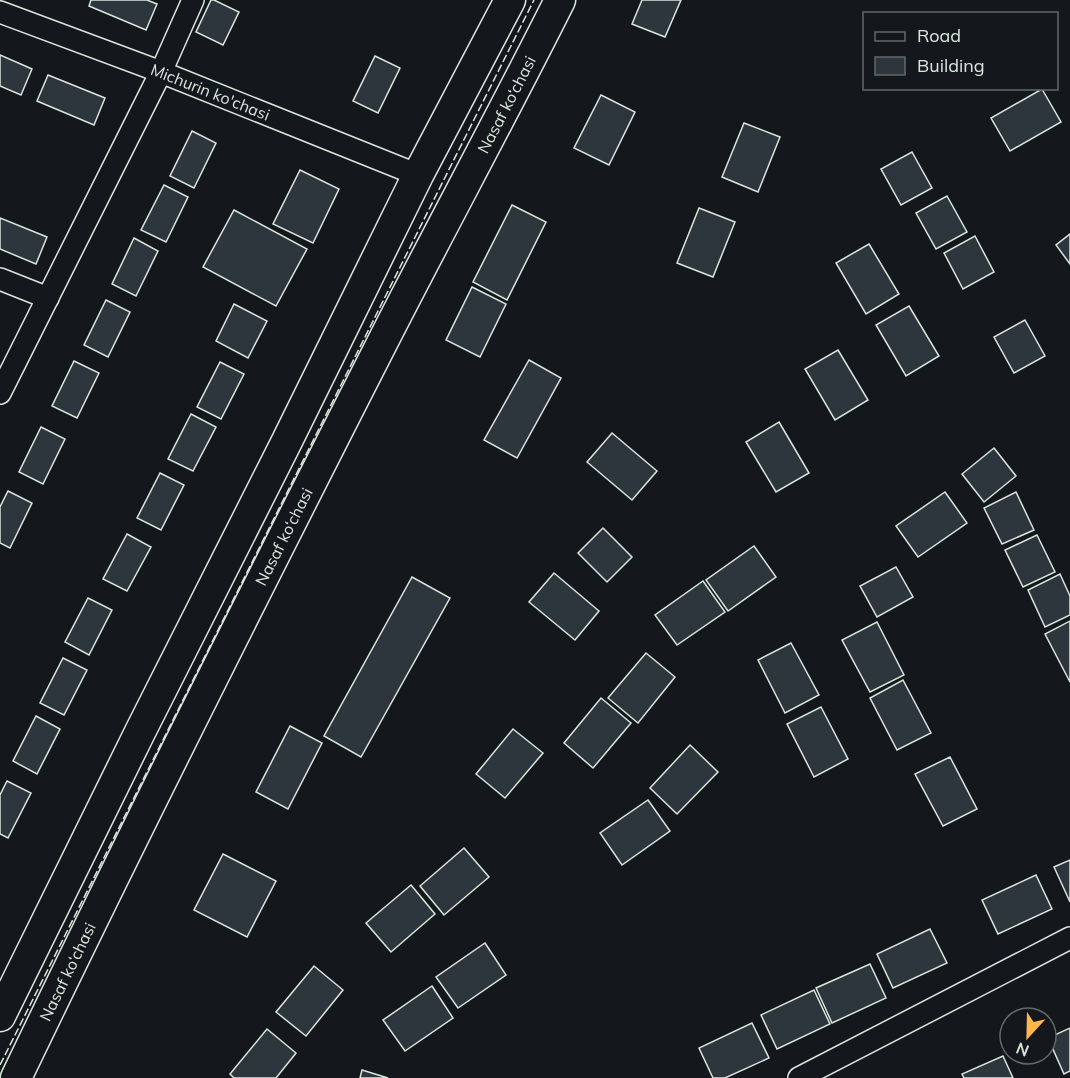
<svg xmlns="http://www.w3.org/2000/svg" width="1070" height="1078" font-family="Mulish,sans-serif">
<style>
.building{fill:#2c363c;stroke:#d8e6dc;stroke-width:1.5}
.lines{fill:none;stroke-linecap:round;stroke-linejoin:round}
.street-casing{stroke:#d8e6dc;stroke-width:24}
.secondary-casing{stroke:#d8e6dc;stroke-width:33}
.street{stroke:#14181c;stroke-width:21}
.secondary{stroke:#14181c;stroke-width:30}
.fence{stroke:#d8e6dc;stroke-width:1.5;stroke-dasharray:8 3;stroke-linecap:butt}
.labels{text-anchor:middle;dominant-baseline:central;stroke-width:4.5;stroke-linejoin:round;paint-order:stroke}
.street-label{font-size:16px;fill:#d8e6dc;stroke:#14181c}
</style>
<rect width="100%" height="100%" fill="#14181c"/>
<!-- building -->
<g class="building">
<polygon points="91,0 147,0 157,4 146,30 89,6"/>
<polygon points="211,0 214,0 239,12 223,45 196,32"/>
<polygon points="642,0 681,0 665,37 632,24"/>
<polygon points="0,55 32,69 21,95 0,86"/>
<polygon points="375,56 400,68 378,113 353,101"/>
<polygon points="48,75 105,98 94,125 37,101"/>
<polygon points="1042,89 1061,122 1010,151 991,118"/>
<polygon points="601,95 635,112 609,165 574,148"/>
<polygon points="744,123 780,137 758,192 722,177"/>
<polygon points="192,131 216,143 194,188 170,176"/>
<polygon points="912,152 932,188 901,205 881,169"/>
<polygon points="300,170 339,189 313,243 273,224"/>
<polygon points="164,185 188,197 166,242 141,230"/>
<polygon points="947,196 967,232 936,249 916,213"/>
<polygon points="512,205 546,222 507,300 473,282"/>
<polygon points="699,208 735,222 713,277 677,263"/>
<polygon points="234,210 307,249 276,306 203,267"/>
<polygon points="0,218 47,237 36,264 0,249"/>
<polygon points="1070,234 1070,264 1056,245"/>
<polygon points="975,236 994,272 963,289 944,253"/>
<polygon points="134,238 158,251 136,296 112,284"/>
<polygon points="869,244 899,294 866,314 836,263"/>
<polygon points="472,287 506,304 480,357 446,340"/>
<polygon points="106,300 130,312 108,357 84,345"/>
<polygon points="234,304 267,321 248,358 216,341"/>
<polygon points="909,306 939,356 906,376 876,325"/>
<polygon points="1025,320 1045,356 1014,373 994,337"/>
<polygon points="838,350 868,400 835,420 805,369"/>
<polygon points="529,360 561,378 517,458 484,440"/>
<polygon points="74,361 99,373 77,418 52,406"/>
<polygon points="220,362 244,374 221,419 197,407"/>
<polygon points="191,414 216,427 193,471 168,459"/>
<polygon points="779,422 809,473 776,492 746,442"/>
<polygon points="41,427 65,439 43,484 19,472"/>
<polygon points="612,433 657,471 632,500 587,462"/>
<polygon points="994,448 1016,476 984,502 962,474"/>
<polygon points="160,473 184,485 161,530 137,518"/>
<polygon points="8,491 32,503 10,548 0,543 0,507"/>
<polygon points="945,492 967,523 918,557 896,526"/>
<polygon points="1016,492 1034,530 1002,544 984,508"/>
<polygon points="603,528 632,557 607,582 578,553"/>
<polygon points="127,534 151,547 127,591 103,579"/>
<polygon points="1037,535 1055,572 1023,587 1005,550"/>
<polygon points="754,546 776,577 728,611 706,580"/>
<polygon points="896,567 913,597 877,617 860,586"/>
<polygon points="554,573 599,611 575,640 529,602"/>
<polygon points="1060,574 1070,596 1070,615 1045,627 1028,590"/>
<polygon points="412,577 450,598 361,757 324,736"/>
<polygon points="703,581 725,612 677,645 655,615"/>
<polygon points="88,598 112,610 89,655 65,642"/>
<polygon points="1070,621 1070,682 1045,634"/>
<polygon points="877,622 904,675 870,692 842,640"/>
<polygon points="791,643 819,695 785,713 758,660"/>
<polygon points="646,653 675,677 638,723 608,698"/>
<polygon points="63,658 87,670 64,715 40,703"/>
<polygon points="903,680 931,733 897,750 870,698"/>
<polygon points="601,698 631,723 593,768 564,743"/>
<polygon points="821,707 848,759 814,777 787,724"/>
<polygon points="36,716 60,729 37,774 13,761"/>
<polygon points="290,726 322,743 288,809 256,792"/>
<polygon points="513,729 543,753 505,798 476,774"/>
<polygon points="690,745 718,772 677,814 650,788"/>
<polygon points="950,757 977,809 943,826 915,774"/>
<polygon points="7,781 31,793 8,838 0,834 0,795"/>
<polygon points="648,800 670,831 622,865 600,833"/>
<polygon points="464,848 489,877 444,915 420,886"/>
<polygon points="223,854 276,881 247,937 194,910"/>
<polygon points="1070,860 1070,902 1054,867"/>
<polygon points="1036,875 1052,909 998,934 982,900"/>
<polygon points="411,885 435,914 391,952 366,923"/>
<polygon points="930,929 947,963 893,988 877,954"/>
<polygon points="485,943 506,975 458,1008 436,977"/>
<polygon points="870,964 886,998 832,1023 816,988"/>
<polygon points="314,966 343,990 306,1036 276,1012"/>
<polygon points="432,986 453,1018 405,1051 383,1020"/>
<polygon points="814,990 830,1024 777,1049 761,1015"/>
<polygon points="752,1023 769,1058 725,1078 713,1078 699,1048"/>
<polygon points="1070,1028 1070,1071 1064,1074 1048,1038"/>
<polygon points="267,1029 296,1053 276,1078 234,1078 230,1074"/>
<polygon points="1003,1056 1013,1078 964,1078 962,1074"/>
<polygon points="362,1070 388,1078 360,1078"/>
</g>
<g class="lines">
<!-- street casing -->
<g class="street-casing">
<g id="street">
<path id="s1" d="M 0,12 L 161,72 L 418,175"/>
<polyline points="0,279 48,298"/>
<polyline points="0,393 161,72 193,0"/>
<polyline points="799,1078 1070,938"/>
</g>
</g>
<!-- secondary casing -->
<g class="secondary-casing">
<g id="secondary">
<polyline points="0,1016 140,732 287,441 418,175 510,0"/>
<path id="s2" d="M 16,1078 C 134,832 257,588 381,345 C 440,229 502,116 560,0"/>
</g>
</g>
<!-- street -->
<use href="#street" class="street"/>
<!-- secondary -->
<use href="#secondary" class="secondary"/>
<!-- fence -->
<polyline class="fence" points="0,1065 534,0"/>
</g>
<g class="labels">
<!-- street labels -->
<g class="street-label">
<text stroke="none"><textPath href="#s1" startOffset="225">Michurin ko'chasi</textPath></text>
<text stroke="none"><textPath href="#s2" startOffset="1090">Nasaf ko‘chasi</textPath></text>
<text stroke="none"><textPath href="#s2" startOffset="604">Nasaf ko‘chasi</textPath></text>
<text stroke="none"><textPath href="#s2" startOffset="118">Nasaf ko‘chasi</textPath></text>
</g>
</g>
<!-- legend -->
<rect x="863" y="12" width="195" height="78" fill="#14181c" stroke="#626a69" stroke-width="1.5"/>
<rect x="875" y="32" width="30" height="9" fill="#14181c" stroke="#626a69" stroke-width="1.5"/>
<text x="917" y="42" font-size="18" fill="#d8e6dc">Road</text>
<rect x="875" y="57" width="30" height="18" fill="#2c363c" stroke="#626a69" stroke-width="1.5"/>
<text x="917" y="72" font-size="18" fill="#d8e6dc">Building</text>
<!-- north arrow -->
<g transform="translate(1028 1036) rotate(202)"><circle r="28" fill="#14181c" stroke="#626a69" stroke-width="1.5"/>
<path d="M0-4.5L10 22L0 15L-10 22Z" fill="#ffb74d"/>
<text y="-9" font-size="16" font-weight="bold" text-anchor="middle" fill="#d8e6dc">N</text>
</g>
</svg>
